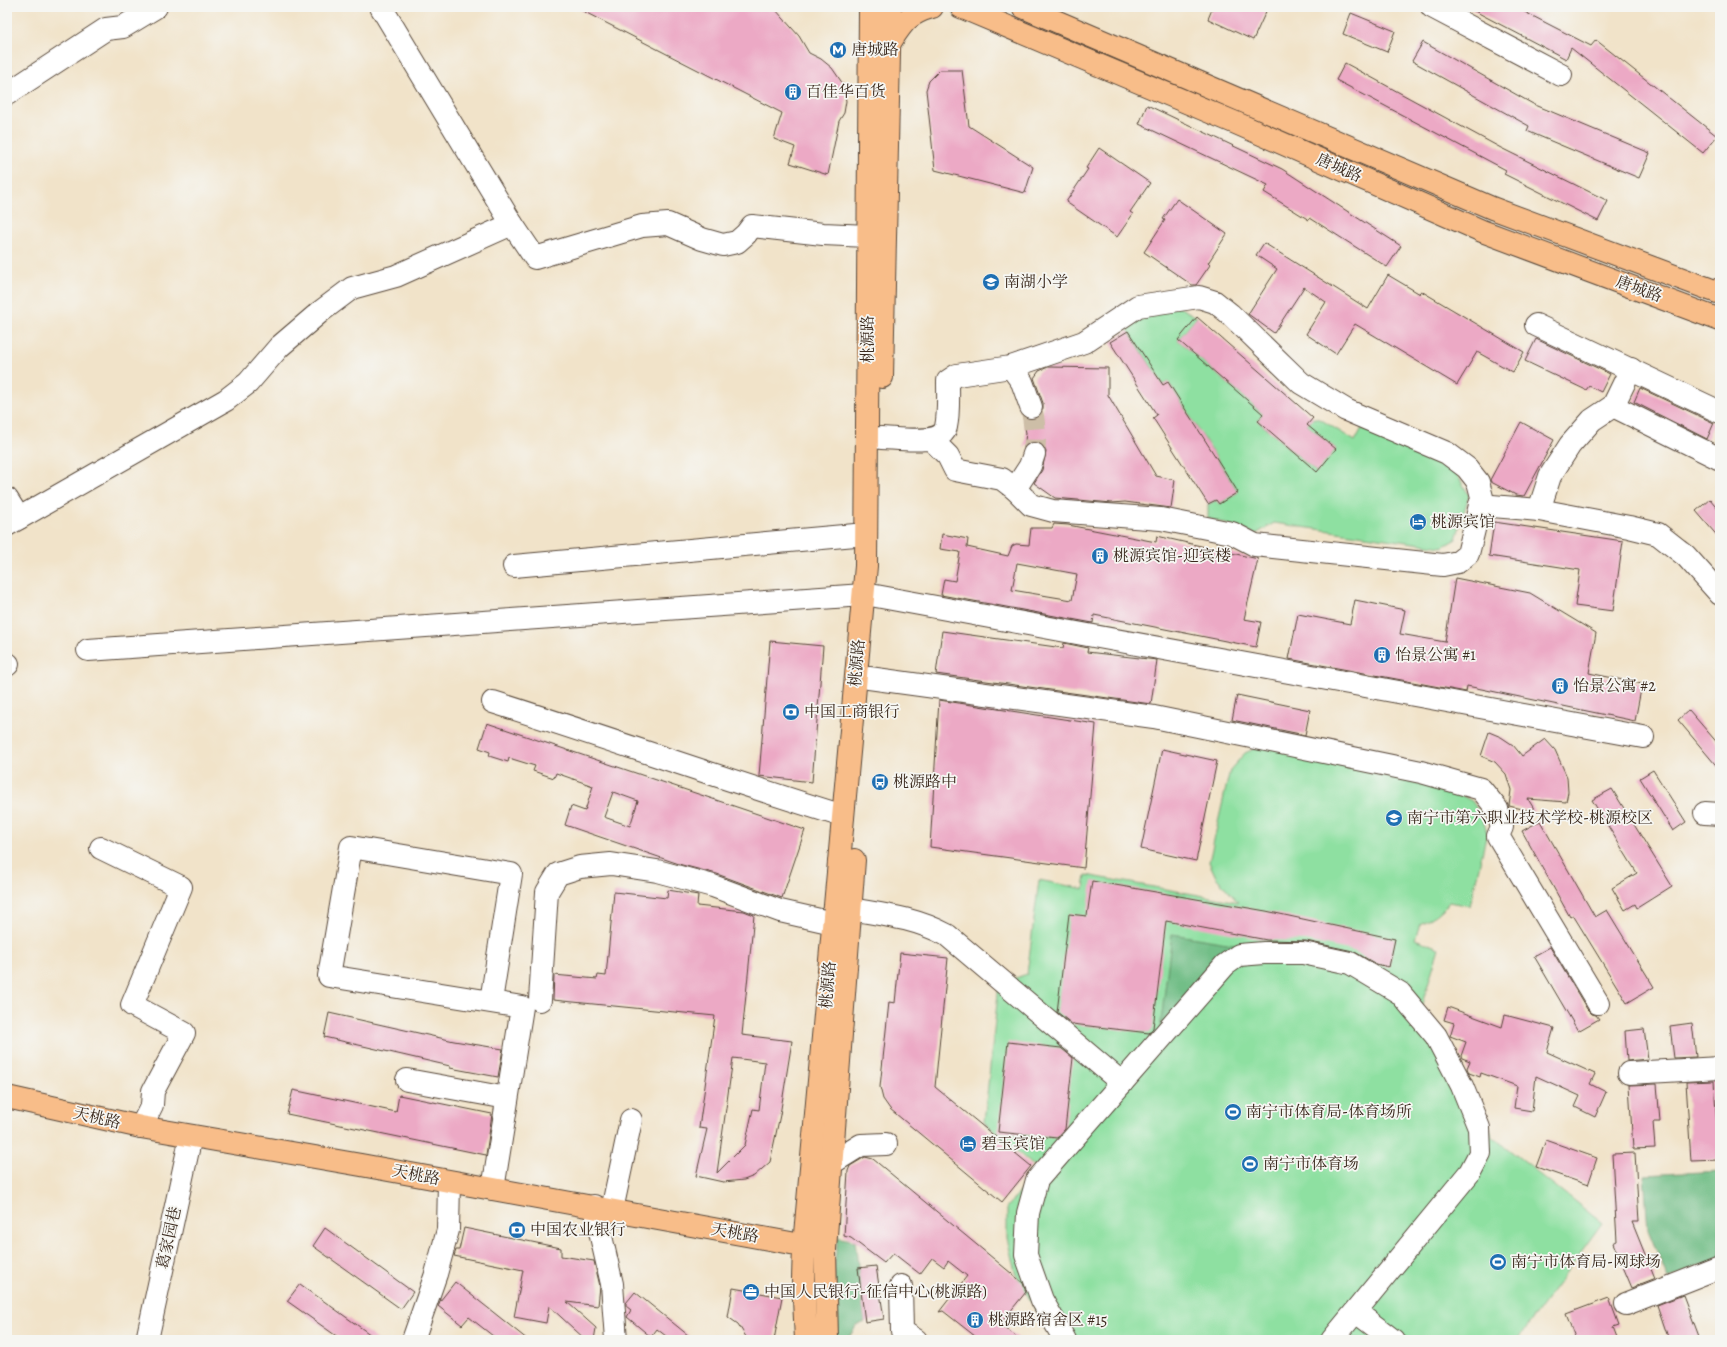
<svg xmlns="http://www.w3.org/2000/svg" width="1727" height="1347" font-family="Alegreya,'Noto Serif SC',serif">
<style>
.green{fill:#8ee0a1;stroke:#648560}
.forest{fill:#72be87;stroke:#567452}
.building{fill:#eca9c5;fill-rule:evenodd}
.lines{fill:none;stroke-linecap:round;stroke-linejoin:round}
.minor-tunnel{stroke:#cdbea7;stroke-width:22;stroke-dasharray:22 11;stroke-linecap:butt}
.minor-casing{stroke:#564638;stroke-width:24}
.major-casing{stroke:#564638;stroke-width:24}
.minor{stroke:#fff;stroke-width:22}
.major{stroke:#f8bd89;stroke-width:22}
.labels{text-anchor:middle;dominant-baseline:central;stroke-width:3.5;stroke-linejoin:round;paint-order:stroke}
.poi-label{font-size:16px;fill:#3b2a1e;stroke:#f6f6f2;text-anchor:start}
.street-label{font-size:16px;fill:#3b2a1e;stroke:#f6f6f2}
</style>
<rect width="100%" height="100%" fill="#f6f6f2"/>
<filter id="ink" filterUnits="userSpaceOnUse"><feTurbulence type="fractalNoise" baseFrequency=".025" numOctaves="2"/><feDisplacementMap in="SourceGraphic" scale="8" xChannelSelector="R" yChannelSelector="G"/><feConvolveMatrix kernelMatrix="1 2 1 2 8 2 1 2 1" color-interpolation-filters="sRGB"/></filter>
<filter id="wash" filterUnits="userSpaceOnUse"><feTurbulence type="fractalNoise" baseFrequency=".012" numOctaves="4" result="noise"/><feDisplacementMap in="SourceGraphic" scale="16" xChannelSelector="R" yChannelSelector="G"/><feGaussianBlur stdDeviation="0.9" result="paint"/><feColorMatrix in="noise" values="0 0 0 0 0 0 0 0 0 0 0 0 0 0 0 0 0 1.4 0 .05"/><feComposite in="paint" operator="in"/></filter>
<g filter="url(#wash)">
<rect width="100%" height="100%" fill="#f1e3c9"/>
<!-- green -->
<g class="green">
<polygon points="1179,307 1197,317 1178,340 1263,414 1258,421 1316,472 1336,449 1307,425 1313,418 1320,419 1355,441 1362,428 1456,473 1469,495 1456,539 1442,547 1274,523 1256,534 1208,518 1208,504 1216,500 1219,504 1238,492 1168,382 1163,385 1125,325 1146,310"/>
<path d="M 1267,747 L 1455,792 L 1472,801 L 1482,816 L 1487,833 L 1470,906 L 1449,902 C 1441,913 1432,918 1420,924 L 1415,939 L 1439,948 L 1421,1007 L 1477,1101 L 1493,1137 L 1602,1223 L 1517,1340 L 1052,1340 L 1015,1272 L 1007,1238 L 1007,1208 L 1037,1169 L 984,1122 L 999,984 L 1027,974 L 1039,880 L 1084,889 L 1086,875 L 1238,902 L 1216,877 L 1209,862 L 1230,770 L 1245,753 L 1256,748 Z"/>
</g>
<!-- forest -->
<g class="forest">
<polygon points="1172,934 1245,946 1160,1029"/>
<polygon points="1720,1171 1720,1258 1668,1279 1648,1230 1644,1175"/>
<polygon points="838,1237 855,1241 865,1322 856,1326 848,1339 836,1339 834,1266"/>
</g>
<g id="blocks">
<!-- building -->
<g class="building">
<polygon points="575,7 772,7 775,9 799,36 809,53 821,59 832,68 843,84 846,101 844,113 839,121 828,175 790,163 795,147 774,139 782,113"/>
<polygon points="1213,7 1268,7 1253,40 1208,19"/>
<polygon points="1467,7 1515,7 1591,46 1596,40 1717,136 1703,153 1571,48 1566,59"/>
<polygon points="1351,13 1395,31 1387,52 1343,34"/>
<polygon points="1423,42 1533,104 1650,153 1639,178 1527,131 1529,126 1412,61"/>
<polygon points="1345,63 1501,148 1608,201 1598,221 1504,174 1506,170 1336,80"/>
<polygon points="940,70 962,70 969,126 1033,167 1025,193 935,170 926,90 929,81"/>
<polygon points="1147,105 1282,169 1401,246 1387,267 1310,218 1309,220 1264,192 1268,185 1139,124"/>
<polygon points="1099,148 1150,183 1130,212 1133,214 1117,237 1066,202 1088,169 1086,168"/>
<polygon points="1177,199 1227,234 1208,263 1210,265 1196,285 1192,285 1144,252 1165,220 1163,219"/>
<polygon points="1264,243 1368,309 1388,275 1420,294 1421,291 1524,352 1513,372 1477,352 1457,385 1355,324 1336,354 1306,334 1326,302 1304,287 1274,333 1248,314 1277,269 1256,255"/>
<polygon points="1197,317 1313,418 1307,425 1336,449 1317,472 1258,421 1263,414 1178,340"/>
<polygon points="1128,331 1163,385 1168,382 1238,492 1219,504 1216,500 1208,504 1153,418 1157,415 1110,342"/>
<polygon points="1536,339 1610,374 1601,392 1589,386 1586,390 1525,361"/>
<polygon points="1048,367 1108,368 1108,395 1156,476 1175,480 1171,508 1125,502 1112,503 1055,498 1034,483 1042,470 1046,452 1043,445 1038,442 1031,442 1024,448 1026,433 1023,417 1029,419 1035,419 1041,415 1043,409 1043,403 1034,378 1039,371"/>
<polygon points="1640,388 1714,423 1707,439 1634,402"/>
<polygon points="1521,422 1554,440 1524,496 1516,495 1491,482 1490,480"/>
<polygon points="1710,499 1720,511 1720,539 1696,511"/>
<polygon points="1494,522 1623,541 1613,611 1575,606 1580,570 1489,556"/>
<path d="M 1054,524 L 1068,525 L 1156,542 L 1157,536 L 1258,559 L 1244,619 L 1261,622 L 1256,647 L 1094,615 L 1093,623 L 941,595 L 944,579 L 955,581 L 960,552 L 940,549 L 942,534 L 968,539 L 967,547 L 1008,556 L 1012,546 L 1016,544 L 1029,545 L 1031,528 L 1052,528 ZM 1017,563 L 1077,574 L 1072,600 L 1012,590 Z"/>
<polygon points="1455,578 1530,593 1596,633 1589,673 1642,684 1635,721 1467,686 1466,692 1289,659 1298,614 1350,624 1355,600 1405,610 1400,634 1445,642"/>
<polygon points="942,631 1063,648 1064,643 1088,648 1087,652 1157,660 1151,704 936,674"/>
<polygon points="770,641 823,646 812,782 759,776"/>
<polygon points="1237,695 1310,710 1305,735 1232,720"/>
<polygon points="939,700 1096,724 1084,868 930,847"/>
<polygon points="1689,710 1720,746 1720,770 1678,720"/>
<path d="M 487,723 L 805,830 L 782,898 L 717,874 L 682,865 L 565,825 L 571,806 L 585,811 L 593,786 L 556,773 L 554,778 L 533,771 L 535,766 L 509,758 L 508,762 L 489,756 L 490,752 L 479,748 ZM 613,792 L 638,801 L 630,826 L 604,817 Z"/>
<polygon points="1489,732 1501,737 1513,745 1522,756 1545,739 1555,750 1567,777 1568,792 1566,802 1528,799 1536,812 1509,806 1511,790 1506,774 1495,762 1481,756"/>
<polygon points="1162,749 1217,761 1196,861 1141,849"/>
<polygon points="1653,770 1686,822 1673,831 1640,778"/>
<polygon points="1612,789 1672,886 1637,908 1635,904 1625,910 1612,888 1637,873 1592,800"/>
<polygon points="1540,821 1595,917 1607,910 1654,987 1627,1003 1573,915 1570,917 1522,831"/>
<polygon points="1092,881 1266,911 1395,939 1389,967 1376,964 1353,951 1306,941 1267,940 1166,921 1153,1028 1149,1033 1072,1024 1057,1012 1069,914 1087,916"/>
<path d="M 668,890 L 698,895 L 697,906 L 744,911 L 754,915 L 742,1035 L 792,1041 L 780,1115 L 770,1162 L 754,1176 L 744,1180 L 723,1182 L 696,1176 L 707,1129 L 699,1128 L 715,1016 L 553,1000 L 554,975 L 597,979 L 598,975 L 606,976 L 614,892 L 667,898 ZM 733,1058 L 765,1062 L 759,1110 L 753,1109 L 745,1145 L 717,1173 Z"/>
<polygon points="1550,947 1587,1009 1592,1014 1596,1015 1599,1019 1578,1031 1534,956"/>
<polygon points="900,953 948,958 935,1087 1031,1166 1002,1202 890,1109 883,1099 880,1087 889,1002 895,1003"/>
<polygon points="1448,1007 1502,1027 1505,1015 1554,1028 1547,1052 1595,1074 1590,1084 1606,1092 1595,1117 1575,1107 1580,1096 1536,1076 1532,1111 1514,1108 1517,1086 1481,1073 1480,1077 1469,1073 1467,1068 1470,1061 1462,1058 1461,1056 1466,1042 1450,1036 1454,1023 1444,1020"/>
<polygon points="329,1013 454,1041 503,1049 498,1077 450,1068 450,1066 324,1037"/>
<polygon points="1692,1023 1696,1057 1674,1058 1670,1026"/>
<polygon points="1644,1029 1648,1059 1627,1061 1625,1031"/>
<polygon points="1008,1042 1061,1048 1073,1058 1065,1129 1057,1138 998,1132"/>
<polygon points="1714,1081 1719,1160 1691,1161 1686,1082"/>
<polygon points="1657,1084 1660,1122 1653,1122 1655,1148 1633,1149 1629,1085"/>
<polygon points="293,1090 396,1112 399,1095 492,1114 486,1155 287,1114"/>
<polygon points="1546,1140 1597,1158 1588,1185 1536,1167"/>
<polygon points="1635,1153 1639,1222 1632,1222 1655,1279 1632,1288 1613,1243 1617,1241 1612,1154"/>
<polygon points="865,1157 873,1159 1023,1283 1026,1292 1000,1324 1021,1340 980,1340 943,1311 939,1312 967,1276 948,1261 944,1267 932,1258 920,1274 893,1253 884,1263 851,1238 844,1236 848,1171 850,1166"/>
<polygon points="325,1228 413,1292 401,1309 313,1246"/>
<polygon points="464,1228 561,1248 561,1256 594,1261 600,1286 598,1306 567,1302 596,1328 594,1340 586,1340 549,1306 546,1323 514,1317 523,1270 454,1256 456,1250 459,1250"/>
<polygon points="876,1266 884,1319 865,1322 858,1268"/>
<polygon points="455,1282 488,1308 528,1340 498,1340 469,1317 462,1325 438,1306 440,1301"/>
<polygon points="300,1284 378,1340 342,1340 287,1301"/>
<polygon points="733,1288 782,1297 774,1340 748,1340 738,1324 728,1317"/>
<polygon points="635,1292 694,1340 671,1340 657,1329 651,1337 627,1317 631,1310 626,1306 626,1303"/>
<polygon points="1683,1295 1700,1340 1669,1340 1657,1305"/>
<polygon points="1609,1298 1619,1325 1613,1327 1618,1340 1576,1340 1566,1314"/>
</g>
</g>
</g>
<g filter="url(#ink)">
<use href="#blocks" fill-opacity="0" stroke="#564638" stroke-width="1"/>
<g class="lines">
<!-- minor-tunnel -->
<path class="minor-tunnel" d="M 1031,407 C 1035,423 1036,437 1034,454"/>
<!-- minor casing -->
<g class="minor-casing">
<g id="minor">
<polyline points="1432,7 1561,75"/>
<polyline points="7,94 106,29 123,27 156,7"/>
<polyline points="512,224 535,258 642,226 668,224 702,239 723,245 737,242 746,234 752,226 823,234 868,236"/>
<polyline points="1536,325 1720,412"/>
<polyline points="1011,367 1022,382 1031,407"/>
<polyline points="1613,406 1720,459"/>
<path d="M 881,438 C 896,438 942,446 946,427 C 949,413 948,396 948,381 L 957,375 L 1011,367 L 1084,342 L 1138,306 L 1199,297 L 1215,302 L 1230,314 L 1301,383 L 1346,410 L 1447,453 L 1467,468 L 1478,482 L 1482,497 L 1468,554 L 1458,562 L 1443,565 L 1255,545 L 1232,533 L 1161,519 L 1053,511 L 1031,505 L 1015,489 L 1002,479 L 955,470 L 948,456 L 932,440"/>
<polyline points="1015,489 1030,466 1034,454"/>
<polyline points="7,499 19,518"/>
<polyline points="1480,505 1539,510 1629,527 1658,534 1686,556 1720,594"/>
<polyline points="1539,510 1550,476 1570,445 1592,420 1613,406 1631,369"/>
<polyline points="7,525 226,400 248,383 279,347 320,312 352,288 396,276 512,224 381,7"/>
<polyline points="514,566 866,534"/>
<polyline points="876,596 1643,737"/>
<polyline points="88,650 863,595"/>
<polyline points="7,665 8,664"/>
<polyline points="869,678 1154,717 1421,772 1481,789 1497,809 1502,827 1498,836 1598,1003"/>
<path d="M 493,702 C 610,739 726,780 843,816"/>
<polyline points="1705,813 1720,814"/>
<polyline points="101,848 181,887 132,1005 184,1033 153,1091 152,1105 141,1127"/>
<path d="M 850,909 C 885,915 915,918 947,935 L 1122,1083"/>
<polyline points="540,1000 547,892 558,874 580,867 611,864 657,871 713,886 780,911 833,923"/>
<polyline points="491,1001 511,874 351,847 329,976 522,1007 493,1189"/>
<polyline points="1629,1073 1720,1068"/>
<polyline points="407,1080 507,1098"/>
<polyline points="832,1163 861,1145 886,1144"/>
<polyline points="594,1206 612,1284 616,1340"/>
<polyline points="612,1210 631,1120"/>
<polyline points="901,1286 902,1331 916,1340"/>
<polyline points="1626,1304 1720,1267"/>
<polyline points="1356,1312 1393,1340"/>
<polyline points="147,1340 191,1136"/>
<polyline points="413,1340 436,1274 448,1230 449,1182"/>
<polyline points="1065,1340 1042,1300 1026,1255 1028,1213 1037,1180 1225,965 1239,955 1264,953 1303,953 1350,963 1400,993 1436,1036 1462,1086 1479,1128 1480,1153 1470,1172 1332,1340"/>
</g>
</g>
<!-- major casing -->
<g class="major-casing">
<g id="major">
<polyline points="961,7 1236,123 1482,231 1720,320"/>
<polyline points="1023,7 1492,208 1720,293"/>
<path d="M 889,44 C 902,24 907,14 932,7"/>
<polyline points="882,377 890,7"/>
<polyline points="7,1097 141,1127 361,1165 818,1248"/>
<polyline points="806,1340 803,1279 804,1245 866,566 870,7"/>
<polyline points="827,1340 825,1249 854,860"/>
</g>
</g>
<!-- minor -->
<use href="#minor" class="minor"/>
<!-- major -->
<use href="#major" class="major"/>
</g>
</g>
<!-- icons -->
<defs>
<g id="metro-disc" transform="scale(0.9)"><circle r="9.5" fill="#1f6fb2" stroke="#f6f6f2"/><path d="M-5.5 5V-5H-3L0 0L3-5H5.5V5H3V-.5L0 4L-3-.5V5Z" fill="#fff"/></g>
<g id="building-disc" transform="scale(0.9)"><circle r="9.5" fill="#1f6fb2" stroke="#f6f6f2"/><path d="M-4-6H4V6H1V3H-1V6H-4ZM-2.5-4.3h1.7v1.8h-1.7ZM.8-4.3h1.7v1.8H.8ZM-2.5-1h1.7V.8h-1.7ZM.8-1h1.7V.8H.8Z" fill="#fff"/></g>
<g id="school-disc" transform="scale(0.9)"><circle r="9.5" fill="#1f6fb2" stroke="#f6f6f2"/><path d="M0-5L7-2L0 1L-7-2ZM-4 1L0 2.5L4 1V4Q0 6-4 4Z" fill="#fff"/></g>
<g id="hotel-disc" transform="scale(0.9)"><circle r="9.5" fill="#1f6fb2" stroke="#f6f6f2"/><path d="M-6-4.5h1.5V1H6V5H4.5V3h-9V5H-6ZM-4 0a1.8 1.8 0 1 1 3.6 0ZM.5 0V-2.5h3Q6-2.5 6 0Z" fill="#fff"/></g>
<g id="bank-disc" transform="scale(0.9)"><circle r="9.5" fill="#1f6fb2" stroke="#f6f6f2"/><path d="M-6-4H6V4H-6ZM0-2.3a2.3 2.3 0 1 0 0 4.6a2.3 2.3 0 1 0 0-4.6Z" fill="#fff"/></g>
<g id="bus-disc" transform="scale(0.9)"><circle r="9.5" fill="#1f6fb2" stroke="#f6f6f2"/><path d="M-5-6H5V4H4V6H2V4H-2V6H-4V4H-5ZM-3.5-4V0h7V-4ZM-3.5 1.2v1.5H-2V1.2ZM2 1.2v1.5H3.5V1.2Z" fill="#fff"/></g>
<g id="stadium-disc" transform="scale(0.9)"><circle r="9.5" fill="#1f6fb2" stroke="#f6f6f2"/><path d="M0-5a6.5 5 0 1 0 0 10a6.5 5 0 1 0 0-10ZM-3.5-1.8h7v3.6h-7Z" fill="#fff"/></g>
<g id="office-disc" transform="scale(0.9)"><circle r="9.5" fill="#1f6fb2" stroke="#f6f6f2"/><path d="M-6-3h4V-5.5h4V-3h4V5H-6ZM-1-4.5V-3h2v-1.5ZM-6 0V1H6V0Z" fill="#fff"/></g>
</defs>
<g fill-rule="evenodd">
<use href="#metro-disc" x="838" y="50"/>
<use href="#building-disc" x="793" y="92"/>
<use href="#school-disc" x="991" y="282"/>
<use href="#hotel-disc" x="1418" y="522"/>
<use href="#building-disc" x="1100" y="556"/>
<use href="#building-disc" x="1382" y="655"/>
<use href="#building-disc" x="1560" y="686"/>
<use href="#bank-disc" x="791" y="712"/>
<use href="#bus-disc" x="880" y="782"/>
<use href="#school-disc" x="1394" y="818"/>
<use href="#stadium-disc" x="1233" y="1112"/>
<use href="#hotel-disc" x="968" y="1144"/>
<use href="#stadium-disc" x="1250" y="1164"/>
<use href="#bank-disc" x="517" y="1230"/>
<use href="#stadium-disc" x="1498" y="1262"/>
<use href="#office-disc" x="751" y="1292"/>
<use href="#building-disc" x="975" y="1320"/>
</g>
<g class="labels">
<!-- poi labels -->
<g class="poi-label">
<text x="851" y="50">唐城路</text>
<text x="806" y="92">百佳华百货</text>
<text x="1004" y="282">南湖小学</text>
<text x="1431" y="522">桃源宾馆</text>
<text x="1113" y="556">桃源宾馆-迎宾楼</text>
<text x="1395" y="655">怡景公寓 #1</text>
<text x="1573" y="686">怡景公寓 #2</text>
<text x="804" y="712">中国工商银行</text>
<text x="893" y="782">桃源路中</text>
<text x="1407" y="818">南宁市第六职业技术学校-桃源校区</text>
<text x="1246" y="1112">南宁市体育局-体育场所</text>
<text x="981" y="1144">碧玉宾馆</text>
<text x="1263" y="1164">南宁市体育场</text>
<text x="530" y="1230">中国农业银行</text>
<text x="1511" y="1262">南宁市体育局-网球场</text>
<text x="764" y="1292">中国人民银行-征信中心(桃源路)</text>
<text x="988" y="1320">桃源路宿舍区 #15</text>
</g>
<!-- street labels -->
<g class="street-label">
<text transform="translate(1339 168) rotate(24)">唐城路</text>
<text transform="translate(1639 289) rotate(20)">唐城路</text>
<text transform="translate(868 339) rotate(-90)">桃源路</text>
<text transform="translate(857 663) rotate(-85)">桃源路</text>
<text transform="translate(828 985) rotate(-85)">桃源路</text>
<text transform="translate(97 1118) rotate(13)">天桃路</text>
<text transform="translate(416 1175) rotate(11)">天桃路</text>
<text transform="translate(735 1233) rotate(10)">天桃路</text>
<text transform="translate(169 1238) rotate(-78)">葛家园巷</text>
</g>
</g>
<!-- margin -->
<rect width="1727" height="1347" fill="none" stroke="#f6f6f2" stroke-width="24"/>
</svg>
